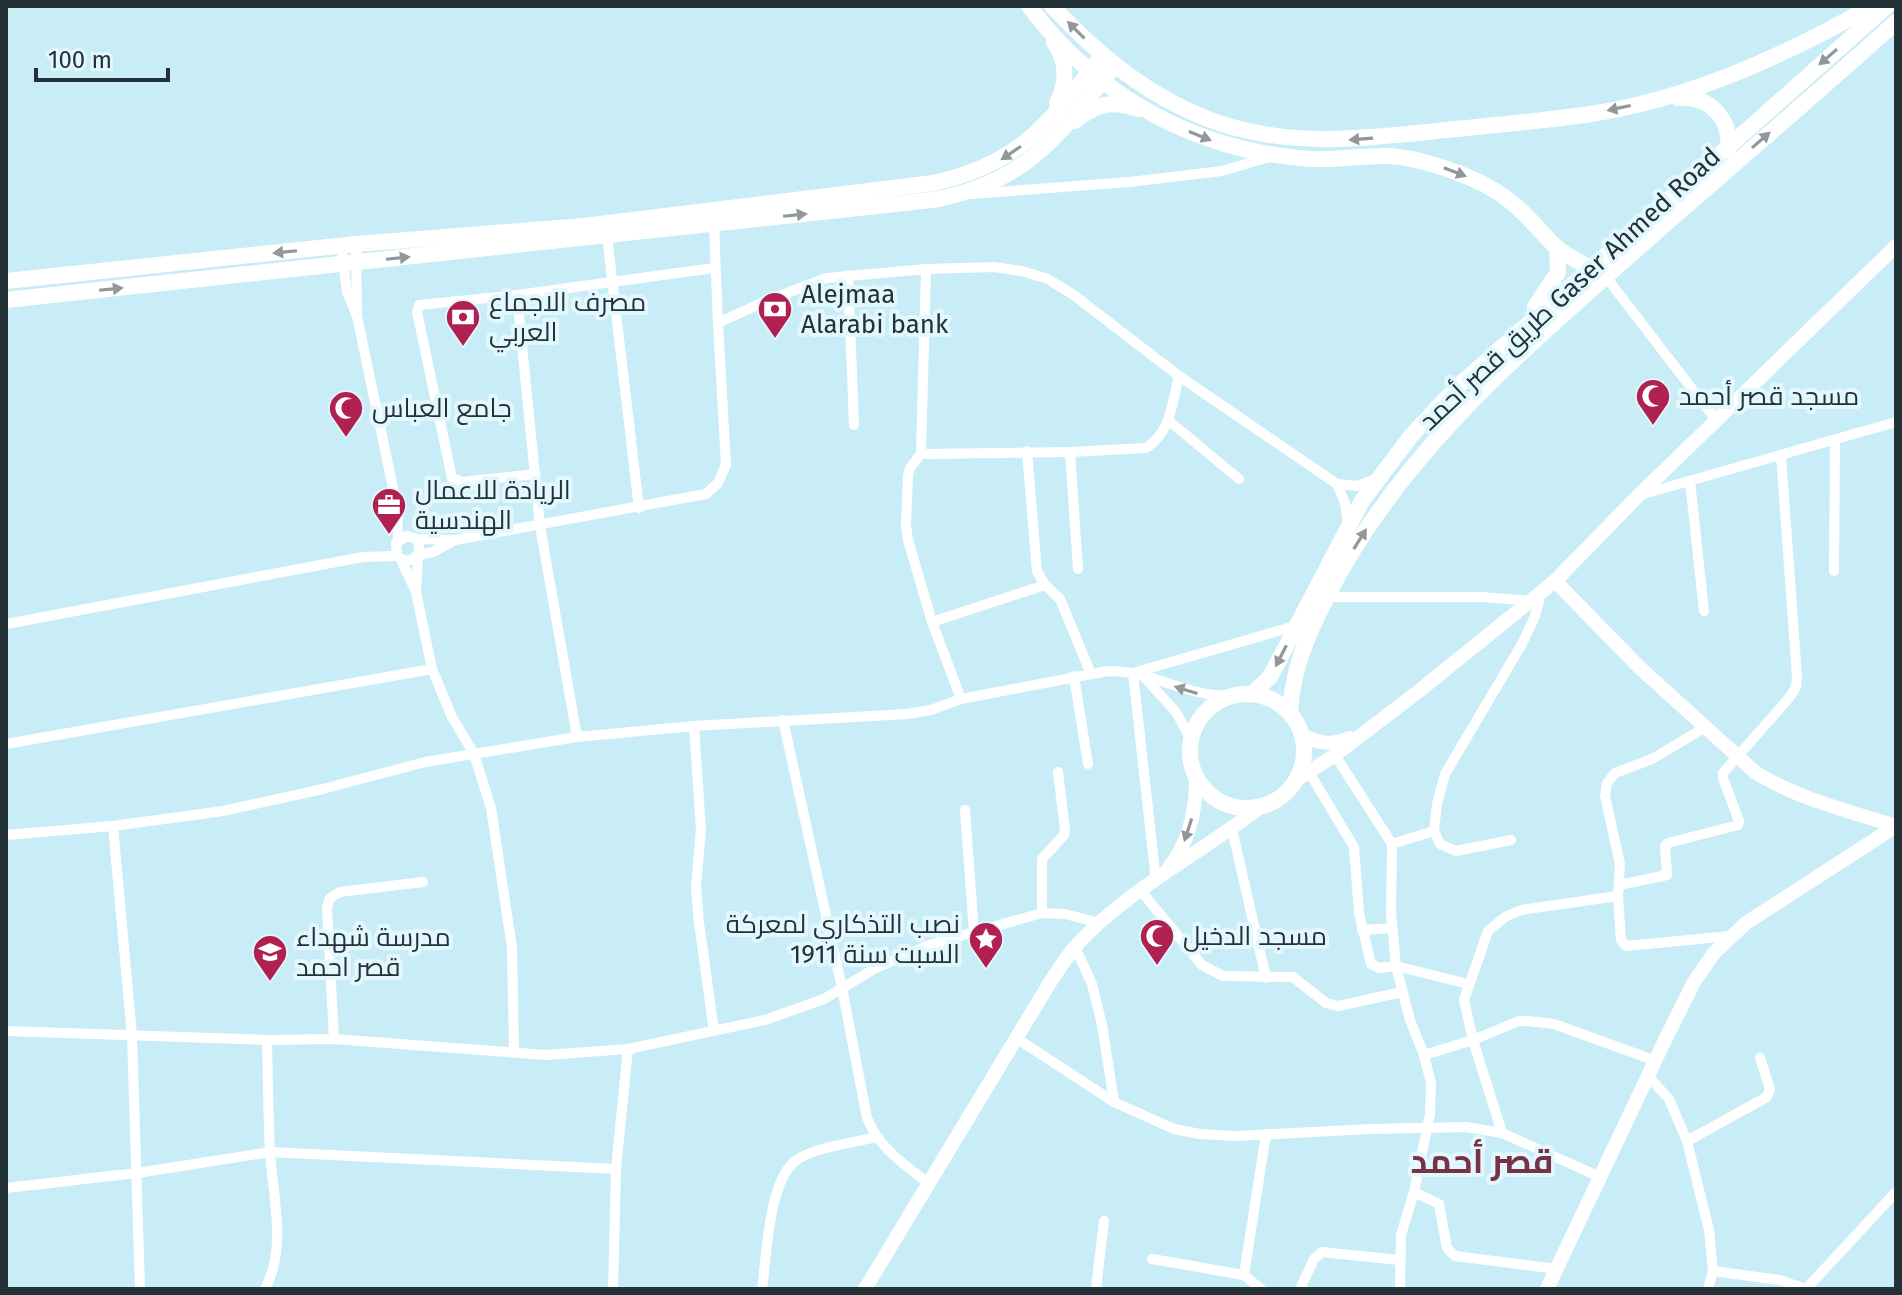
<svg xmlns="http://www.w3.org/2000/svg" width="1902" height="1295" font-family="'Fira Sans',Cairo,sans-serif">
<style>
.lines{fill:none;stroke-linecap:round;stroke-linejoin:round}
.street{stroke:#fff;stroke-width:10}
.secondary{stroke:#fff;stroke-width:14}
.primary{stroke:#fff;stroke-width:16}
.oneway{fill:#91989a}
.labels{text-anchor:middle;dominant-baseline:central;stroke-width:8;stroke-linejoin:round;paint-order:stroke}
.street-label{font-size:26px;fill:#233236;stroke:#e2f8fe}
.poi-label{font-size:26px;fill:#233236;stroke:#e2f8fe;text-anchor:start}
.district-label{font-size:34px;font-weight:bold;fill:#793243;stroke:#e2f8fe}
</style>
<rect width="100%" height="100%" fill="#c8edf7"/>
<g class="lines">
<!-- street -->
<g class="street">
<polyline points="971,194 1129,182 1222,171 1272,156"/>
<polyline points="714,223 718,323"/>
<polyline points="607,236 639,508"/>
<polyline points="356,244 357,314"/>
<polyline points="341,246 347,292 357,316 397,507 398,539"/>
<polyline points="848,275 854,425"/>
<polyline points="1606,277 1716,420"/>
<polyline points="517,295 540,526 577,737"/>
<polyline points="1168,420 1239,479"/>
<polyline points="1027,451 1037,571 1045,585 1060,599 1091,674"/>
<polyline points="1070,452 1078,569"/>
<polyline points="921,454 926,269"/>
<polyline points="535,474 462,482 452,478 417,312 419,305 517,295 714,268"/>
<polyline points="1690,481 1704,611"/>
<polyline points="1337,484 1345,503 1348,524"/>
<polyline points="1640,495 1896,422"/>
<polyline points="417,539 420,551 414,559 405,561 397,556 396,543 407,536 417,539 455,540 706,494 718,483 726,465 718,323 768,300 827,278 926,269 994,267 1022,271 1048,279 1075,296 1179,376 1337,484 1357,486 1376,479"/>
<polyline points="419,555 433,552 453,541"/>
<polyline points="401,560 416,592 432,669 452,717 474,754 491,808 512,948 514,1052"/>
<polyline points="1834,571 1835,441"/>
<polyline points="416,590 418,556"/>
<polyline points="1327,597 1482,597 1531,601"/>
<polyline points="932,622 1045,585"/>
<polyline points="6,624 363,557 397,556"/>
<polyline points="1074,676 1088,764"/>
<polyline points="1144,677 1176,712 1191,740"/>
<path d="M 961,699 L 932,622 L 908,540 L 906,525 L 908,476 L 910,468 L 921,454 L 1070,452 L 1146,448 C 1171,433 1172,402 1179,376"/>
<path d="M 783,720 L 842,988 L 867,1118 C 879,1148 904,1164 928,1183"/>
<polyline points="694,726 701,830 696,886 699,923 714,1031"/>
<polyline points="6,744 432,669"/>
<polyline points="1335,755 1392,844 1391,912 1396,966 1410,1020 1424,1055 1431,1083 1430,1114 1414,1192 1401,1235 1400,1289"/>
<polyline points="1309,772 1354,847 1359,913 1371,964 1379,968 1396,966 1468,984"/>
<polyline points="965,810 974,933"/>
<polyline points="113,826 132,1036 140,1289"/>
<polyline points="1232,829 1266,978"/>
<polyline points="1434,831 1440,844 1456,851 1511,840"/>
<path d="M 6,835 L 113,826 L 223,811 L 323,789 L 425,762 L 577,737 L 694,726 L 907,714 L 931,710 L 961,699 L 1108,671 C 1154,671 1184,696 1231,696"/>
<polyline points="1392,844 1434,831 1437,804 1445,774 1522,644 1535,616 1541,593"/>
<polyline points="1156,881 1133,673 1295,626"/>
<polyline points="1619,885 1667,875 1665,846 1668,843 1738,825 1739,821 1723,778 1723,773 1789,698 1796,687 1797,676 1781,456"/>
<polyline points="1141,891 1202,965 1223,976 1293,977 1326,1003 1338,1006 1402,992"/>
<polyline points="1618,896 1621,940 1626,946 1730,936"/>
<polyline points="1042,913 1042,859 1064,835 1065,830 1058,772"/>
<polyline points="1362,930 1392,928"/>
<polyline points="1075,947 1092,984 1102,1025 1114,1102"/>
<polyline points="6,1031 267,1040 334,1039 546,1055 628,1049 765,1020 824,999 874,969 929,945 1042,913 1065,914 1100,923"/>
<polyline points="1016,1038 1114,1102 1174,1129 1200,1134 1236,1136 1371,1129 1466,1127 1502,1133 1600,1177"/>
<polyline points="334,1039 327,908 330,898 340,892 423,882"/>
<polyline points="1424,1055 1473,1040 1519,1021 1528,1021 1554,1024 1656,1061"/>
<polyline points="1649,1077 1669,1099 1687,1141 1709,1230 1713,1271 1708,1289"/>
<polyline points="1502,1133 1473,1040 1464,1000 1488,931 1505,917 1521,910 1618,896 1620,864 1605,796 1607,783 1615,773 1652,759 1704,728"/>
<polyline points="1687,1141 1767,1097 1770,1089 1760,1058"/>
<polyline points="6,1188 137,1173 270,1152 616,1169"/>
<polyline points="1414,1192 1439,1204 1447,1248 1455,1256 1557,1269"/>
<polyline points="1152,1259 1244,1275"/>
<polyline points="1713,1271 1780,1280 1805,1289"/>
<path d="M 265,1289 C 287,1248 273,1197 270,1153 C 268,1115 268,1077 267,1040"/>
<polyline points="613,1289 616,1169 628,1049"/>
<path d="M 762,1289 C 767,1256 768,1178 798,1159 C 817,1147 853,1143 876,1137"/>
<polyline points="1096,1289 1104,1221"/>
<polyline points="1261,1289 1244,1275 1266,1134"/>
<polyline points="1300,1289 1314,1259 1322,1252 1399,1260"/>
<polyline points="1806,1289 1896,1192"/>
</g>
<!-- secondary -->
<g class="secondary">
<path d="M 1555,581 L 1639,667 L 1756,773 C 1799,799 1848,811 1896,826"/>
<path d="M 1303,736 C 1321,744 1331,745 1350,738"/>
<polyline points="1298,779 1335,755 1419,691 1555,581 1639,495 1896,246"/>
<path d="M 1168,869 C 1189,843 1196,811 1196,779"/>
<path d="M 865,1289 L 1049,984 C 1057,972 1065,959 1074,948 C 1122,893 1201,853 1259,808"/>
<polyline points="1547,1289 1665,1040 1694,982 1714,953 1746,923 1896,826"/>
</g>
<!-- primary -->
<g class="primary">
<path d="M 1029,6 C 1098,98 1198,152 1312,159 C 1337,160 1361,156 1385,156 C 1407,156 1430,163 1450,170 C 1473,178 1500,191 1518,208 C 1532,220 1543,235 1556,247 C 1569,258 1584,264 1598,272"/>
<path d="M 1052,6 C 1100,57 1152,100 1219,123 C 1294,148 1369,138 1446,130 C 1494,125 1543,121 1591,114 C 1690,99 1785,56 1872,6"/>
<path d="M 1054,42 C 1067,61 1068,83 1057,103"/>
<path d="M 1678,98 C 1709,95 1732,119 1728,150"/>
<path d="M 1075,121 C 1097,103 1111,100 1138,109"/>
<path d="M 6,281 L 356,244 L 584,226 L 933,183 C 1021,164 1049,123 1102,56"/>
<path d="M 6,300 L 932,200 C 1025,184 1059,136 1114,66"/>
<polyline points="1535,307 1558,272 1557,248"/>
<circle cx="1247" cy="751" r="57"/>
<polyline points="1252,694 1270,677 1280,658 1362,501 1411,436 1456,388 1887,6"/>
<path d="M 1290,713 C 1292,671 1307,635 1326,599 C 1398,453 1526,348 1646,241 C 1729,168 1814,96 1896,22"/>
</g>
</g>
<!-- one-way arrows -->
<defs><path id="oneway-solid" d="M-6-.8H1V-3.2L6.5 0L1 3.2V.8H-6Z" transform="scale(2)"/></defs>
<g class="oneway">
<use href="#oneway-solid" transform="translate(1076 30) rotate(-135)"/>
<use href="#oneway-solid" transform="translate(1828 57) rotate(139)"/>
<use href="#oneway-solid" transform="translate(1619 108) rotate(168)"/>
<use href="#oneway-solid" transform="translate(1200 136) rotate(22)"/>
<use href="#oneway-solid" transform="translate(1361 139) rotate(176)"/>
<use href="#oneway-solid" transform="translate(1761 140) rotate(-41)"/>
<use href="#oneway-solid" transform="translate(1011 153) rotate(146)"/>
<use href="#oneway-solid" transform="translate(1455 172) rotate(21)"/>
<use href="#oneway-solid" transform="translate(795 215) rotate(-6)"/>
<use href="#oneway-solid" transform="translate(285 252) rotate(174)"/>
<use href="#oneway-solid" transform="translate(398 258) rotate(-6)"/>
<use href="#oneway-solid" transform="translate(111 289) rotate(-6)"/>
<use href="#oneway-solid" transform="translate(1360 539) rotate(-58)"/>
<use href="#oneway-solid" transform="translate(1281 656) rotate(117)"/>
<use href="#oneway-solid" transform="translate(1186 690) rotate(-163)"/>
<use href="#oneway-solid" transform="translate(1188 830) rotate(108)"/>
</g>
<!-- icons -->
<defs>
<g id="bank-pin" transform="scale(1.8)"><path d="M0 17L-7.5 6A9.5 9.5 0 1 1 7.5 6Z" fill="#b02051" stroke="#e2f8fe"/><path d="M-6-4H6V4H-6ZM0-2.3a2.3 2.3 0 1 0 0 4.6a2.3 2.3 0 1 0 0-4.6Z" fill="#fff"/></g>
<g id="mosque-pin" transform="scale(1.8)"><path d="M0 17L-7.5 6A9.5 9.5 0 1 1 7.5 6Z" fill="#b02051" stroke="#e2f8fe"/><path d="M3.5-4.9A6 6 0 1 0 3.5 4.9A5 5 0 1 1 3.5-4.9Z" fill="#fff"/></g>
<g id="office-pin" transform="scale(1.8)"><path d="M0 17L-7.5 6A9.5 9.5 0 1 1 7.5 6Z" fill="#b02051" stroke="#e2f8fe"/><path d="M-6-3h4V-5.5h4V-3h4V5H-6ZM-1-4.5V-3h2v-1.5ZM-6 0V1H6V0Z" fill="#fff"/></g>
<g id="sight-pin" transform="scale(1.8)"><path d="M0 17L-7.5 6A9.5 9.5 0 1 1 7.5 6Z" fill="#b02051" stroke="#e2f8fe"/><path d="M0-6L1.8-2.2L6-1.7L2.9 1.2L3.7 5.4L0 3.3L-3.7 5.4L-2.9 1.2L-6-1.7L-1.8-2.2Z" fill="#fff"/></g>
<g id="school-pin" transform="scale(1.8)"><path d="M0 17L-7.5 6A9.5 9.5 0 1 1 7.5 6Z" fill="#b02051" stroke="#e2f8fe"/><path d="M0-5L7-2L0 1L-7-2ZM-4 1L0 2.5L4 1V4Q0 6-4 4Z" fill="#fff"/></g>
</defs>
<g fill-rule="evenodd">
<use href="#bank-pin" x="775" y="309"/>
<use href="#bank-pin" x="463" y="317"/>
<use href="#mosque-pin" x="1653" y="396"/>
<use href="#mosque-pin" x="346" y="408"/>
<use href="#office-pin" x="389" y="505"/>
<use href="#mosque-pin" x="1157" y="936"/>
<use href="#sight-pin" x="986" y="939"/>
<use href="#school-pin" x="270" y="952"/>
</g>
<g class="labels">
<!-- street labels -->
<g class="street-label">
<text transform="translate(1570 289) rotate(-43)">طريق قصر أحمد Gaser Ahmed Road</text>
</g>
<!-- poi labels -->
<g class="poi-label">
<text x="801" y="294">Alejmaa<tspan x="801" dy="30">Alarabi bank</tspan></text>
<text x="489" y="302">مصرف الاجماع<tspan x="489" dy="30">العربي</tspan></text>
<text x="1679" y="396">مسجد قصر أحمد</text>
<text x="372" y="408">جامع العباس</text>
<text x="415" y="490">الريادة للاعمال<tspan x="415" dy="30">الهندسية</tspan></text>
<text x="960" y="924" text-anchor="end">نصب التذكاري لمعركة<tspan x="960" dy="30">السبت سنة 1911</tspan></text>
<text x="1183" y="936">مسجد الدخيل</text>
<text x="296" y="937">مدرسة شهداء<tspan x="296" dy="30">قصر احمد</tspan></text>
</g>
<!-- district labels -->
<g class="district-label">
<text x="1482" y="1161">قصر أحمد</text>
</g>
</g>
<!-- border -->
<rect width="1902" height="1295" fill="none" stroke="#233236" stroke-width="16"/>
<!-- scale -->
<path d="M36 68v12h132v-12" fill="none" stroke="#233236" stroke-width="4"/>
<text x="48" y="68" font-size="24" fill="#233236" stroke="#e2f8fe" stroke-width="6" paint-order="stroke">100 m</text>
</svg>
